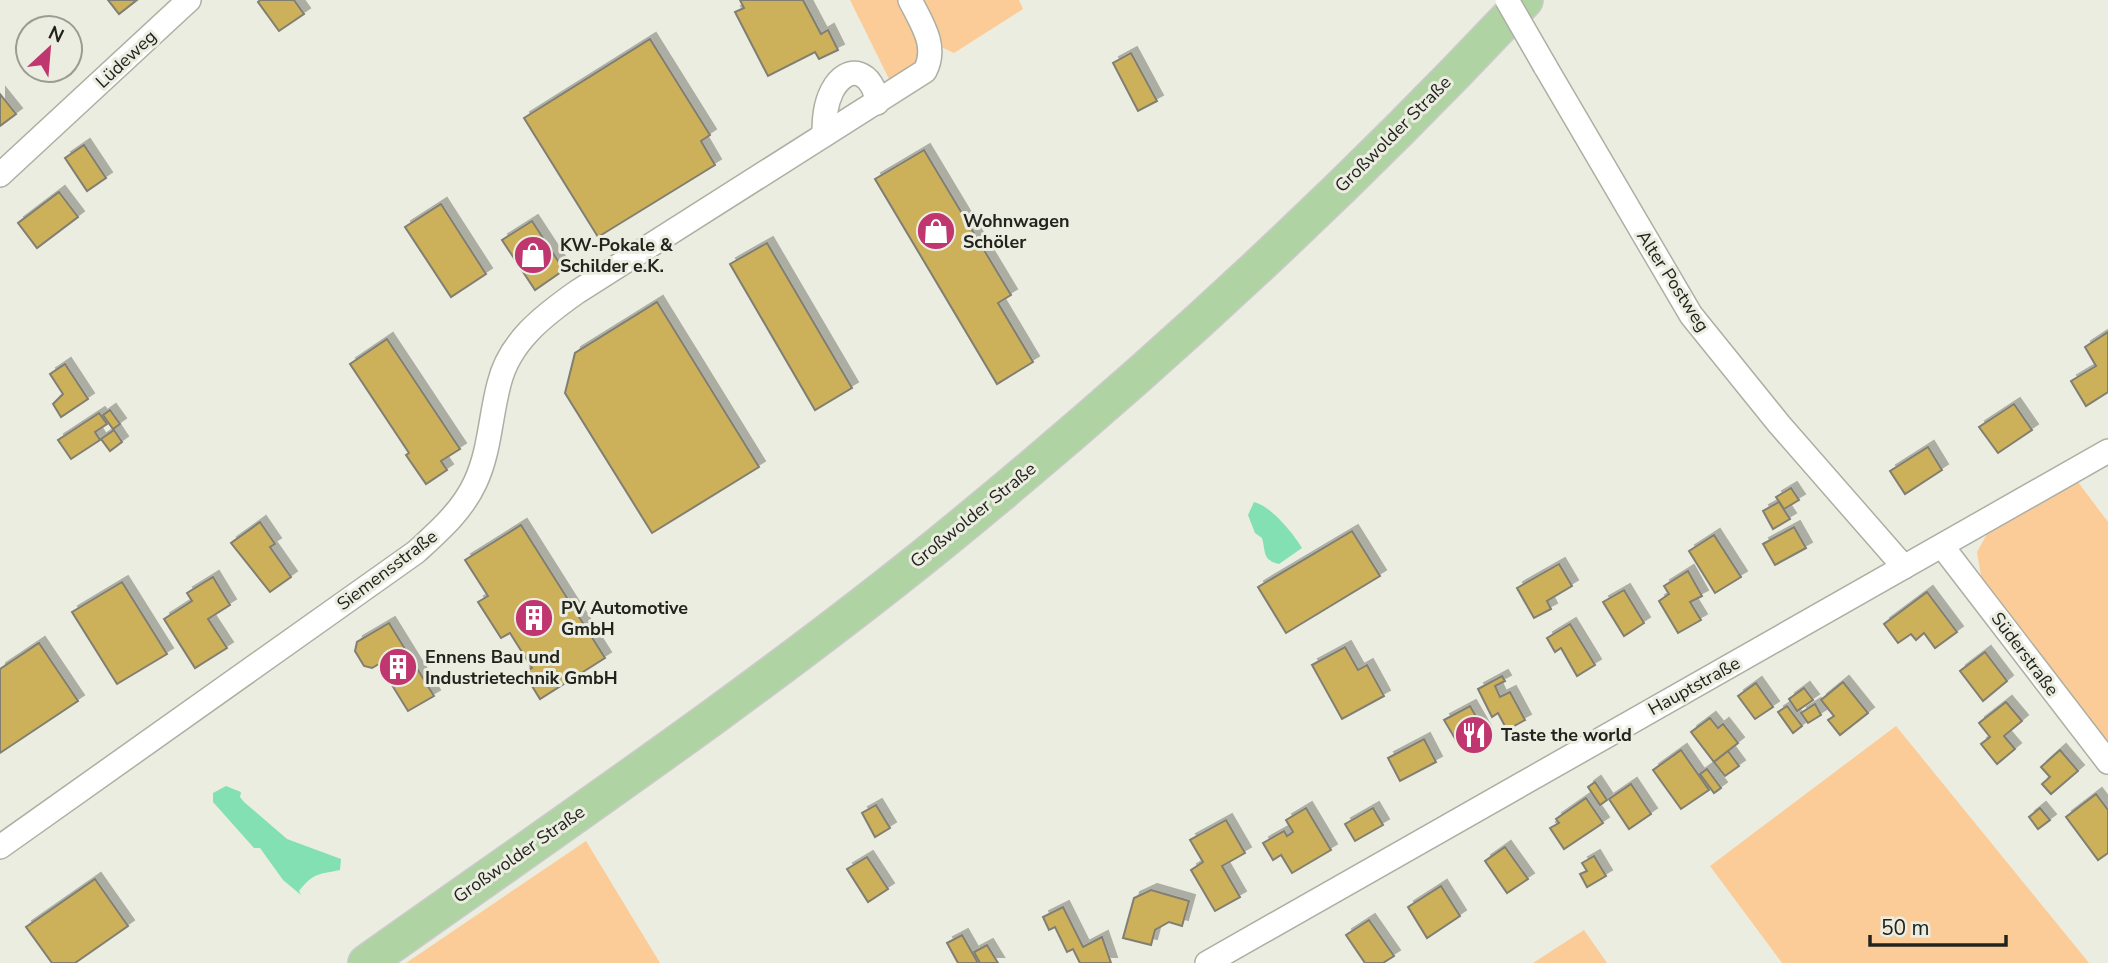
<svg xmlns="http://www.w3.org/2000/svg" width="2108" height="963" font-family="'Nunito Sans',sans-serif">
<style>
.green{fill:#fccc98}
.water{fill:#83e0b2}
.building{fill:#ccb15a;stroke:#817e72;stroke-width:2;filter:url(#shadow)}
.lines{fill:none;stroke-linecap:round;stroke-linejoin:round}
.street-casing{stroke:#adafa2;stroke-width:26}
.primary-casing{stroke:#cacac9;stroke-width:38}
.street{stroke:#fff;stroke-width:23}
.primary{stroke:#b0d3a4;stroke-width:35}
.street-bridge-casing{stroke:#adafa2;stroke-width:26;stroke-linecap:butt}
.street-bridge{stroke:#fff;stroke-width:23}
.labels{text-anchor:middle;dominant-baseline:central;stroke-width:6;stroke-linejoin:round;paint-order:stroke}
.street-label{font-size:18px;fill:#23231e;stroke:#ebede0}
.poi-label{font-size:18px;font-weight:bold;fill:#23231e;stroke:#ebede0;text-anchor:start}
</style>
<defs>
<filter id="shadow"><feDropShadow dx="6" dy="-6" stdDeviation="0" flood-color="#0004"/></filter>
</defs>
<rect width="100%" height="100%" fill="#ebede0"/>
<!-- green -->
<g class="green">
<polygon points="850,0 902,0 913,20 923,59 892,85"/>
<polygon points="923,0 1019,0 1023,9 954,53 939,46 935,24"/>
<polygon points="2078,482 2108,522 2108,745 1981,576 1977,552 1987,534"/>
<polygon points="1896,726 2089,963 1782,963 1710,866"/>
<polygon points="586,841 660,963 406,963"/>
<polygon points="1584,930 1607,963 1533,963"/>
</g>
<!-- water -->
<g class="water">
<path d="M 1254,502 C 1272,507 1292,532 1302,548 L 1279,564 C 1262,560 1266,552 1262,538 L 1255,533 L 1248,515 Z"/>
<path d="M 226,786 L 241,792 L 240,797 L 244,802 L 287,839 L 341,859 L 340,870 C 319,875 315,871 299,891 L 301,895 L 283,880 L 260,848 L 254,848 L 213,802 L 213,793 Z"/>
</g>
<!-- building -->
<g class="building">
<polygon points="108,0 137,0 119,14"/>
<polygon points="260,0 294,0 304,14 279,31 258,2"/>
<polygon points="740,0 803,0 821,34 828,30 838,50 819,59 815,52 768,76 735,12 744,8"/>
<polygon points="650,39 710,135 701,141 715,165 598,237 524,118"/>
<polygon points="1131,53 1157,101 1138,111 1113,63"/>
<polygon points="0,94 16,114 0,126"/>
<polygon points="84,145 106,178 87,191 65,158"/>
<polygon points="924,150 1011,295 998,303 1033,362 997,384 875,179"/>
<polygon points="59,192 78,217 37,248 18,223"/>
<polygon points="441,204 486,274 451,297 405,227"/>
<polygon points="532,221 564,270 535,290 502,240"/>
<polygon points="767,243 852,388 815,410 730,264"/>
<polygon points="657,302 759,467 652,533 565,393 575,353"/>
<polygon points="2108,332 2108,392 2086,406 2071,381 2096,366 2085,347"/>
<polygon points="387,339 460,449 441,461 447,470 426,484 406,455 409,453 350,364"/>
<polygon points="65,364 88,399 61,417 53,404 63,394 50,374"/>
<polygon points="2014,404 2032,430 1998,453 1979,427"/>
<polygon points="110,410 120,424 113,429 103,415"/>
<polygon points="99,413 107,424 95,432 100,440 71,459 58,440"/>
<polygon points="114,430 122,442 110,451 101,439"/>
<polygon points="1928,447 1942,470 1905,494 1890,471"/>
<polygon points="1791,488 1799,500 1784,509 1776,497"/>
<polygon points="1779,502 1790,519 1773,529 1763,511"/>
<polygon points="260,522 275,544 270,547 291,577 270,592 231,543"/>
<polygon points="521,525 605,658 540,699 524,673 532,668 510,633 501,638 478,602 488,596 465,560"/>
<polygon points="1794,527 1806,548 1775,565 1763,544"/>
<polygon points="1352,531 1380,576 1286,633 1258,587"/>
<polygon points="1714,535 1741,577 1715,593 1689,551"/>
<polygon points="1559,564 1572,586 1547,601 1551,609 1534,618 1517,588"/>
<polygon points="1688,571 1702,596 1690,602 1701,620 1678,633 1659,601 1669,594 1664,586"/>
<polygon points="213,577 230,605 208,619 227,648 195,668 164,619 192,601 187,593"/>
<polygon points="122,582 167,654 117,684 72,612"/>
<polygon points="1624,590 1644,623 1624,636 1603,602"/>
<polygon points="1927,592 1957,632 1935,648 1924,633 1916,640 1911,634 1898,643 1884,624"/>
<polygon points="389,623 434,696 408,711 379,664 372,668 364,666 355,651 357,642"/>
<polygon points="1570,624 1595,665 1577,676 1561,648 1555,652 1547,638"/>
<polygon points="39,643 78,701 0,753 0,669"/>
<polygon points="1345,647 1358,670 1367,665 1384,696 1342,719 1312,665"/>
<polygon points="1985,652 2007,681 1983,701 1960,671"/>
<polygon points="1502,676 1505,681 1495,686 1500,697 1510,692 1525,720 1507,730 1498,713 1492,717 1478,689"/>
<polygon points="1843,682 1868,713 1840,735 1828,720 1834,716 1821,700"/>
<polygon points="1756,683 1773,707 1755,719 1738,696"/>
<polygon points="1804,688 1813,700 1797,711 1789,699"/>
<polygon points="2006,702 2022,721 2004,736 2015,749 1997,764 1981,744 1990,737 1979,723"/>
<polygon points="1815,704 1821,715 1808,723 1801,713"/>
<polygon points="1470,706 1485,732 1460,747 1444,720"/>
<polygon points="1787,706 1802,726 1793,733 1778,712"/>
<polygon points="1710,718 1718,728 1723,724 1738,743 1714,762 1691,732"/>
<polygon points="1424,739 1436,762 1400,781 1388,758"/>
<polygon points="1681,750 1709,790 1681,809 1653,770"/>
<polygon points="2060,750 2078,771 2051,794 2042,784 2050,777 2041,767"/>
<polygon points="1728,751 1739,766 1725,776 1714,762"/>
<polygon points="1707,769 1721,788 1714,793 1700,774"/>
<polygon points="1595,782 1607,800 1600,805 1588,787"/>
<polygon points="1631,784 1651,814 1629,829 1609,799"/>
<polygon points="2096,794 2108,810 2108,853 2098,860 2066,817"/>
<polygon points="1586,798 1603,823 1564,849 1550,828 1559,823 1556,819"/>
<polygon points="876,805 890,828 875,837 862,813"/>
<polygon points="1306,808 1331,850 1292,873 1281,855 1273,860 1263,843 1284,831 1287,836 1293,832 1286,820"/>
<polygon points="1373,808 1383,825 1355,841 1345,824"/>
<polygon points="2040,808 2050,820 2038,829 2029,817"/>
<polygon points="1226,820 1245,853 1222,866 1240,897 1215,911 1191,870 1203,862 1190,840"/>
<polygon points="1505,847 1528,879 1507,893 1485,861"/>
<polygon points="1594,856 1606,876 1587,887 1580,874 1587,871 1582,863"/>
<polygon points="867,857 888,889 868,902 847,869"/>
<polygon points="95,879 128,926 75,963 52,963 26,927"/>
<polygon points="1441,886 1460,916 1427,938 1408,907"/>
<polygon points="1151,890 1189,901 1182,926 1169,922 1155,930 1151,945 1123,938 1134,898"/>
<polygon points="1063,907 1083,947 1102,937 1111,963 1080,963 1073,949 1067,952 1055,927 1049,930 1043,917"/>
<polygon points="1369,920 1394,956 1383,963 1365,963 1346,935"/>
<polygon points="962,935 978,963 958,963 947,943"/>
<polygon points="987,945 998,963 980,963 974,952"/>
</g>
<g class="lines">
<!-- street casing -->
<g class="street-casing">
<g id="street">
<polyline points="1545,66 1691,315 1779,424 1904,567"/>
<path d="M 824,135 C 824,119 825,105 832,91 C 848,61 874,72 877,103"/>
<polyline points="0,175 189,0"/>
<polyline points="1942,546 2108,762"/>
<path d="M 0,847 L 416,552 C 439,531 462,511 475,483 C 490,451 490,418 499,384 C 509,342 543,316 577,292 L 925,71 C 938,46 922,24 910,0"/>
<polyline points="1207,963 2108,451"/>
</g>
</g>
<!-- primary casing -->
<g class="primary-casing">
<path id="primary" d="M 366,963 C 559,826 757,692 942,542 C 1147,375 1343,194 1525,0"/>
</g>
<!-- street -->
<use href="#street" class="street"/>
<!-- primary -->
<use href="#primary" class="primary"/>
<!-- street-bridge casing -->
<g class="street-bridge-casing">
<polyline id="street-bridge" points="1507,0 1545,66"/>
</g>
<!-- street-bridge -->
<use href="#street-bridge" class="street-bridge"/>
</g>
<!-- icons -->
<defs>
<g id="shop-disc" transform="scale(2.0125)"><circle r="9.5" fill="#c0366f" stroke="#ebede0"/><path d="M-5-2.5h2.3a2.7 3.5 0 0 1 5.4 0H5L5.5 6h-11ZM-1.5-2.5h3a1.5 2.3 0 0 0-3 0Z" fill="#fff"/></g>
<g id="building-disc" transform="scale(2.0125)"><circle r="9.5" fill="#c0366f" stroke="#ebede0"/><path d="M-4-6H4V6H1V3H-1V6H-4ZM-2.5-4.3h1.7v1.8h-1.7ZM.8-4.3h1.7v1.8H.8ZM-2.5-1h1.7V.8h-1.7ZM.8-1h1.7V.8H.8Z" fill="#fff"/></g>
<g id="restaurant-disc" transform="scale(2.0125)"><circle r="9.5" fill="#c0366f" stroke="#ebede0"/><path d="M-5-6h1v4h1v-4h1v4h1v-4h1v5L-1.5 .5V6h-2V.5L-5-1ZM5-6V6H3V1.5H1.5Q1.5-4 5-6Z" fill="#fff"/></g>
</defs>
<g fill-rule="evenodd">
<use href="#shop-disc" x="936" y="231"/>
<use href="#shop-disc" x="533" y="255"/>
<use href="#building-disc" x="534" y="618"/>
<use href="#building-disc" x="398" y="667"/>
<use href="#restaurant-disc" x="1474" y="735"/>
</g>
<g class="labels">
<!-- street labels -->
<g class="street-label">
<text transform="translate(126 59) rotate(-43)">Lüdeweg</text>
<text transform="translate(1393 134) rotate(-45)">Großwolder Straße</text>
<text transform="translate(1673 281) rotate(57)">Alter Postweg</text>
<text transform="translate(973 515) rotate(-39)">Großwolder Straße</text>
<text transform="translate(387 570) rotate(-37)">Siemensstraße</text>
<text transform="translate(2025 654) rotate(53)">Süderstraße</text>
<text transform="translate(1694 686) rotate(-29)">Hauptstraße</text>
<text transform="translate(519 854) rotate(-35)">Großwolder Straße</text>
</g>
<!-- poi labels -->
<g class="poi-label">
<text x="963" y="221">Wohnwagen<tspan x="963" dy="21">Schöler</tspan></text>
<text x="560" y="245">KW-Pokale &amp;<tspan x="560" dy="21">Schilder e.K.</tspan></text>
<text x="561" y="608">PV Automotive<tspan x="561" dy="21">GmbH</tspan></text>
<text x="425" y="657">Ennens Bau und<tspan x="425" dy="21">Industrietechnik GmbH</tspan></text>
<text x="1501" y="735">Taste the world</text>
</g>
</g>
<!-- north arrow -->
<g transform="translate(49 49) rotate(26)"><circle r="33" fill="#ebede0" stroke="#9b9c92" stroke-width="2"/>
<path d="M0-5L12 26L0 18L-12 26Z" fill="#c0366f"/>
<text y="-10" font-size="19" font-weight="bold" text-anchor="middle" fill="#23231e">N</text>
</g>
<!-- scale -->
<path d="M1870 935v10h136v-10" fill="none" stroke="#23231e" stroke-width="3.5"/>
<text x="1881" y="935" font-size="21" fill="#23231e" stroke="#ebede0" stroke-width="5" paint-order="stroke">50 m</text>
</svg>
